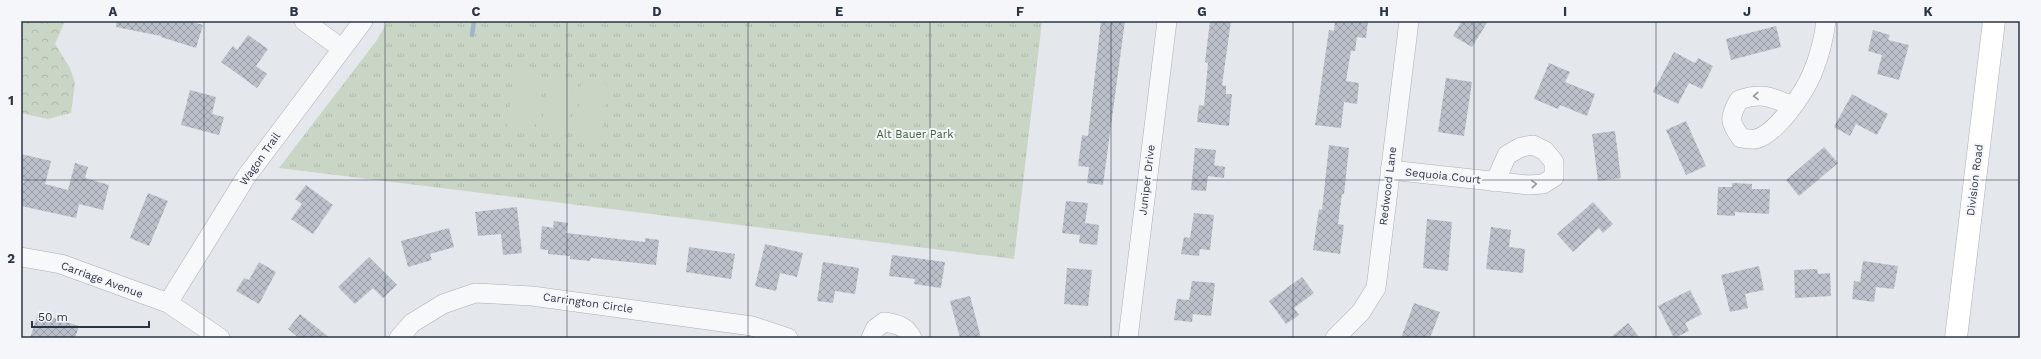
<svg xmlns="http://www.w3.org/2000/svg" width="2041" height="359" font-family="'Work Sans',sans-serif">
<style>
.forest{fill:url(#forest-crowns)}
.park{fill:url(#park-tufts)}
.pitch{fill:#c9d6c5}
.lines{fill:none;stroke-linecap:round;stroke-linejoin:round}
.stream{stroke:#9fb4cc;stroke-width:4.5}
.building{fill:url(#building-cross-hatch)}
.street-casing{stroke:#a9aeb7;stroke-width:20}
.secondary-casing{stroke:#a9aeb7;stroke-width:23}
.street{stroke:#f7f8fa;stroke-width:19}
.secondary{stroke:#fff;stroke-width:22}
.oneway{stroke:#9196a0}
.grid{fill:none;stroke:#2b3445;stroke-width:1;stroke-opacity:0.55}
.labels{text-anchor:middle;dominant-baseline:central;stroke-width:4;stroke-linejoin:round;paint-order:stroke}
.park-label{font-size:11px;fill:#3f6138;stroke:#f4f6f9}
.street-label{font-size:11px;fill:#2b3445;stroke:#f4f6f9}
.neatline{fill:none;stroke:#2b3445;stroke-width:1.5}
.grid-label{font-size:13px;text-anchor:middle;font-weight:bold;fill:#2b3445}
</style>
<defs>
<pattern id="forest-crowns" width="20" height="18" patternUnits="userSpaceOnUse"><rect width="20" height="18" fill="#c9d6c5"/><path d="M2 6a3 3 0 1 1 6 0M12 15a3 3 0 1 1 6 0" fill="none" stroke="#adb8ab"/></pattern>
<pattern id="park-tufts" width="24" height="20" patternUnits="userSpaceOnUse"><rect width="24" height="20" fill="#c9d6c5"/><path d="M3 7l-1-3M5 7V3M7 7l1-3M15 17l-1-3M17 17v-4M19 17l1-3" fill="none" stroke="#adb8ab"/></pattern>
<pattern id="building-cross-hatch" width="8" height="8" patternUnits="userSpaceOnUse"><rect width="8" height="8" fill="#bbc0ca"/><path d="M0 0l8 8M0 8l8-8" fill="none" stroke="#989da6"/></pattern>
</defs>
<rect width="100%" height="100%" fill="#e4e7ec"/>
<!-- forest -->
<polygon class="forest" points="21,21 65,21 55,44 70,68 75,83 71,113 48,119 21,113"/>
<!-- park -->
<polygon class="park" points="388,21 1042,21 1014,259 279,168 377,40"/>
<!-- pitch -->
<g class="pitch">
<polygon points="514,72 540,75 533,131 507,127"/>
<polygon points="548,76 574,79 567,135 541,132"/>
<polygon points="582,80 608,84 601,139 575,136"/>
</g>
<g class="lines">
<!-- stream -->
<polyline class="stream" points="472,35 474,21"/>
</g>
<!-- building -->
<g class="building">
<polygon points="116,21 188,21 203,25 196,48 161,37 161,36 116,27"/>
<polygon points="1101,21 1125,21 1103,185 1087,183 1089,167 1078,166 1082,135 1088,136"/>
<polygon points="1210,21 1231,21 1222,85 1226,86 1226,94 1232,94 1229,126 1197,122 1199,105 1204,106 1208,63 1205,62"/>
<polygon points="1335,21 1368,21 1366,38 1357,37 1355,51 1351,51 1346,81 1359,83 1357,104 1344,102 1341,128 1315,125 1329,30 1334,31"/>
<polygon points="1462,21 1488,21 1472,47 1453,36"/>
<polygon points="1776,26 1781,47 1731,60 1726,39"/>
<polygon points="1873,30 1890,35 1888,40 1909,45 1899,80 1877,74 1882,55 1868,51"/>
<polygon points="248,35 268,49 256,66 267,74 257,88 221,62 233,46 237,50"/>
<polygon points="1674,52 1695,63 1698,58 1713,66 1702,89 1689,83 1678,104 1653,92"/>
<polygon points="1549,63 1570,72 1565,82 1595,94 1587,116 1560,105 1558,109 1534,99"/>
<polygon points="1446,78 1472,82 1464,136 1438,132"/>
<polygon points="190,90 216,97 212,114 224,117 219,135 181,125"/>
<polygon points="1852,94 1888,114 1877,135 1856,124 1850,136 1834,127"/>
<polygon points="1686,121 1706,166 1686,175 1666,130"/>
<polygon points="1615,131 1621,178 1598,181 1592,134"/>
<polygon points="1329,145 1349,148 1344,194 1342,194 1338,224 1344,225 1340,254 1313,250 1319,209 1322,210"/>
<polygon points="1824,147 1838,163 1799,196 1786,180"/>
<polygon points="1195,148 1216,150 1214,165 1225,167 1224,178 1208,176 1206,191 1191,190"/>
<polygon points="21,154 51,161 45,184 68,190 75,163 88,167 85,178 109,185 103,210 79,204 76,218 21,206 21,191 24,180 21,180"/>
<polygon points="1732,183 1752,184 1752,189 1770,189 1769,214 1735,212 1735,216 1717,215 1718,187 1732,187"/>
<polygon points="306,185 333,205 313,234 291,219 302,204 295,199"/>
<polygon points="148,193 168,201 149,246 130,238"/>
<polygon points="1066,201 1088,203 1085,223 1099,225 1097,245 1079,243 1080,235 1062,233"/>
<polygon points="1593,202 1613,224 1603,233 1599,228 1573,252 1557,234"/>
<polygon points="517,207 522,253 503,255 501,234 478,236 475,212"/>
<polygon points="1194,213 1214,215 1210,250 1200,249 1199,256 1181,254 1184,237 1190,238"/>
<polygon points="1427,219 1452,222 1448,271 1423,268"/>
<polygon points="554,221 568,223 566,233 645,242 645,238 659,240 656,265 591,258 590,261 570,259 570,256 548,254 548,250 540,249 542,226 553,228"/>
<polygon points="1491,227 1511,230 1509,247 1525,249 1523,273 1486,269"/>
<polygon points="449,228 454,247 430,254 432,260 408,267 401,241"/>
<polygon points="765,244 803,253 797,277 780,273 776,291 755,286"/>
<polygon points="689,247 735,254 731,279 686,272"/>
<polygon points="892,255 945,262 941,288 914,284 915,279 889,276"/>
<polygon points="369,257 397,285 383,298 373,288 355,304 338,287"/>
<polygon points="1863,261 1898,266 1894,289 1876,287 1874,302 1852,299 1854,281 1860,282"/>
<polygon points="259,262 276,272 259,304 236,291 244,278 249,280"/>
<polygon points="823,262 859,268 855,294 835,291 833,303 817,301"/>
<polygon points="1759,266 1764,290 1745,294 1748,308 1730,312 1721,275"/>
<polygon points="1067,268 1092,270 1088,306 1064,304"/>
<polygon points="1817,269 1818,274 1830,273 1831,296 1795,298 1794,270"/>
<polygon points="1302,277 1314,293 1294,308 1299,315 1286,324 1269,301"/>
<polygon points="1192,281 1215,283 1211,316 1193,314 1192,322 1174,320 1177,299 1189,300"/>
<polygon points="1690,290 1702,314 1685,323 1689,331 1674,338 1658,306"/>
<polygon points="970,296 981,338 960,338 950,301"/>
<polygon points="1414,303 1440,312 1430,338 1401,338"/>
<polygon points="38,313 79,326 75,338 30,338"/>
<polygon points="300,314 330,338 299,338 288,329"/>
<polygon points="1628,323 1640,338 1610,338"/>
</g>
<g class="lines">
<!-- street casing -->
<g class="street-casing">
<g id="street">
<polyline points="304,21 341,48"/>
<path d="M 1793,106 C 1770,97 1763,92 1739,100 C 1729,117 1729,122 1741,138 C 1745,138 1752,140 1756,139 C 1776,134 1804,93 1812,74 C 1819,57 1824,39 1826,21"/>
<polyline points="1390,170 1528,185 1543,184 1554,177 1554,162 1545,151 1533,145 1521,147 1507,155 1495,182"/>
<polyline points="21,257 61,264 168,303 220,338"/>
<polyline points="168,303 246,177 363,21"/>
<polyline points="399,338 412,323 443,304 475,293 532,296 752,326 788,338"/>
<path d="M 871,338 L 875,329 L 884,322 C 897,324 906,326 912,338"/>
<polyline points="1128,338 1167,21"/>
<polyline points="1335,338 1361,312 1376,288 1409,21"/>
</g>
</g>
<!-- secondary casing -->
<g class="secondary-casing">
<polyline id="secondary" points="1956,338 1994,21"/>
</g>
<!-- street -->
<use href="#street" class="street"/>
<!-- secondary -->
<use href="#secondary" class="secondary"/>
</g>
<!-- one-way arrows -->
<defs><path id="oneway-chevron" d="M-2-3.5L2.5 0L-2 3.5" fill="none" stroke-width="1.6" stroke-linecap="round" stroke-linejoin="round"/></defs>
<g class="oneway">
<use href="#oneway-chevron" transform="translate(1756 96) rotate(177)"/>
<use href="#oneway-chevron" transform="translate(1534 184) rotate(-4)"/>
</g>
<!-- grid -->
<path class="grid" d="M 204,21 L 204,338M 385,21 L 385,338M 567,21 L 567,338M 748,21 L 748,338M 930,21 L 930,338M 1111,21 L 1111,338M 1293,21 L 1293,338M 1474,21 L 1474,338M 1656,21 L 1656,338M 1837,21 L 1837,338M 21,180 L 2020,180"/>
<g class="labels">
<!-- park labels -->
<g class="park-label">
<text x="915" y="134">Alt Bauer Park</text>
</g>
<!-- street labels -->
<g class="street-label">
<text transform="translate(260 159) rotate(-55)">Wagon Trail</text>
<text transform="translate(1443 176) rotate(6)">Sequoia Court</text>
<text transform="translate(1147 180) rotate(-83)">Juniper Drive</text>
<text transform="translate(1975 180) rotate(-83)">Division Road</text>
<text transform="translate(1388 186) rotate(-83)">Redwood Lane</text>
<text transform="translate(102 280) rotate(20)">Carriage Avenue</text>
<text transform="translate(588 303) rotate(8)">Carrington Circle</text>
</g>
</g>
<!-- border -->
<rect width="2041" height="359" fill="none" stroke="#f4f6f9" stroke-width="44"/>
<!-- scale -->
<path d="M32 321v6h117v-6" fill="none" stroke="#2b3445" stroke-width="2"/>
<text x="38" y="321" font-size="12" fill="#2b3445" stroke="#f4f6f9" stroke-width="3" paint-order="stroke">50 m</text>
<rect x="22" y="22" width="1997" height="315" class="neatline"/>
<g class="grid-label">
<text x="113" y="16">A</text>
<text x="294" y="16">B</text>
<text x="476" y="16">C</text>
<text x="657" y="16">D</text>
<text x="839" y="16">E</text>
<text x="1020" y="16">F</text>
<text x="1202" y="16">G</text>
<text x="1384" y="16">H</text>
<text x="1565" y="16">I</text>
<text x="1747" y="16">J</text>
<text x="1928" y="16">K</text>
<text x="11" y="105">1</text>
<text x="11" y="263">2</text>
</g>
</svg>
